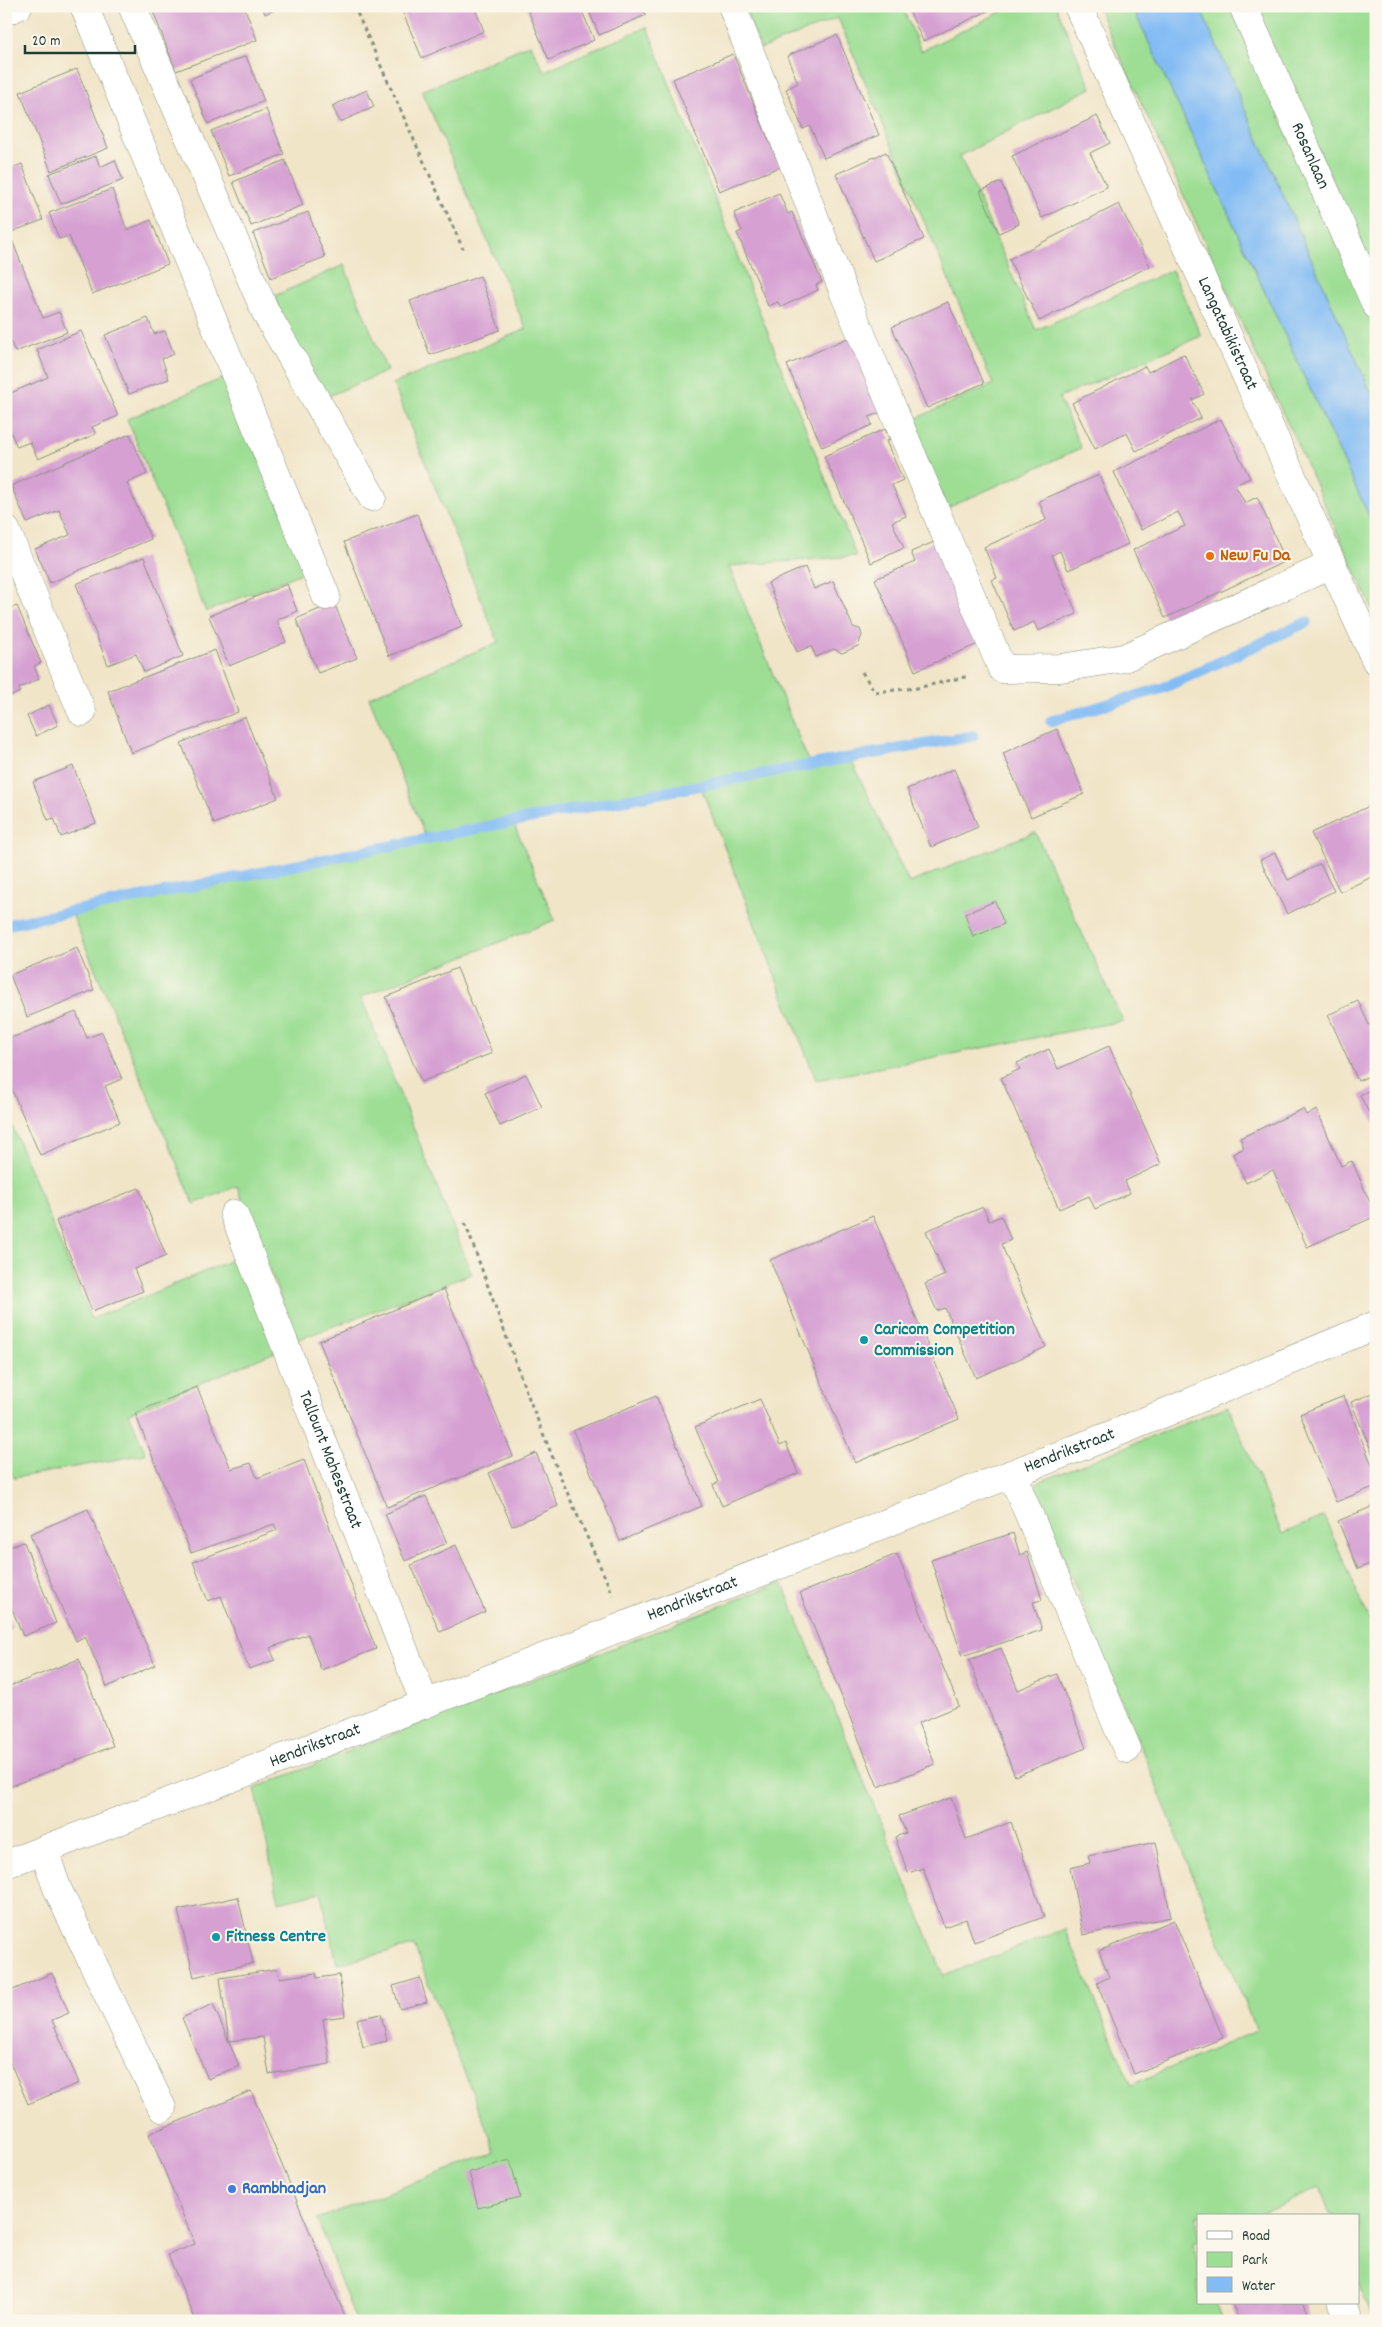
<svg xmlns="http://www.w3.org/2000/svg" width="1382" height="2327" font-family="Dekko,sans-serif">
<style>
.green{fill:#9dde94;stroke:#5e8e64}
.water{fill:#83bcf4;stroke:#517c94}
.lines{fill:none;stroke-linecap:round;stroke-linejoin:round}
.stream{stroke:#83bcf4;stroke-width:11}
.building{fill:#d6a0d3}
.minor-casing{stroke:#88917e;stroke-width:29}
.path{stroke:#88917e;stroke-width:3;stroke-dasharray:4 4;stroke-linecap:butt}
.minor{stroke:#fff;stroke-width:28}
.food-dot{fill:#e8710a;stroke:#fbf7ec;stroke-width:2}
.culture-dot{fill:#0f9aa8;stroke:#fbf7ec;stroke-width:2}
.shop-dot{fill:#3f7fe0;stroke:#fbf7ec;stroke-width:2}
.labels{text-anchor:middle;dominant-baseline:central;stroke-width:4;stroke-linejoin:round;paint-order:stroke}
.street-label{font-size:18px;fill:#1f3d34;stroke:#fbf7ec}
.food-label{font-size:18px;font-weight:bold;fill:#c56008;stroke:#fbf7ec;text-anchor:start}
.culture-label{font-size:18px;font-weight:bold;fill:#0d838f;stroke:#fbf7ec;text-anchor:start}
.shop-label{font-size:18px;font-weight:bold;fill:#366cbe;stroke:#fbf7ec;text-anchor:start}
</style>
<rect width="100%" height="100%" fill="#fbf7ec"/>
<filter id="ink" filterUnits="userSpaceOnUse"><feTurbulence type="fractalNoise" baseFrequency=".02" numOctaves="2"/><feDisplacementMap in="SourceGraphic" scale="10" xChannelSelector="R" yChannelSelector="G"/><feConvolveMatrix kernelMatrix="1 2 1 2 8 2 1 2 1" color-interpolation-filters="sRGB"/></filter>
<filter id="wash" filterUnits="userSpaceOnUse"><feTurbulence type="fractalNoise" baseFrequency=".0096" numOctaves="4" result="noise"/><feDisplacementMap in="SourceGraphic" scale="20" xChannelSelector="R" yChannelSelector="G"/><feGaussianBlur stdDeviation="1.12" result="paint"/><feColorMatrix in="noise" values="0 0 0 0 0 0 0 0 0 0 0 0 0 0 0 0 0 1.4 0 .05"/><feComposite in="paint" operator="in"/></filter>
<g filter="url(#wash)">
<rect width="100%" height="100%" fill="#f1e5c8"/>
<!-- green -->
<g class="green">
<polygon points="744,6 902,6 921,51 1013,6 1056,6 1091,88 960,156 1036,330 1172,270 1201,336 1059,398 1081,448 947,508 910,421 993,384 838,18 761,49"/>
<polygon points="1097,6 1132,6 1376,531 1376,617"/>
<polygon points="1199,6 1230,6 1376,333 1376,404"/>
<polygon points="1254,6 1376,6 1376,277"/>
<polygon points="647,27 856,556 729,566 809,763 850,757 909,883 1035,832 1123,1021 816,1080 700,785 513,822 555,920 361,997 472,1274 297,1340 237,1186 194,1204 71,912 426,838 369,697 498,642 393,384 526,329 422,91 530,44 544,71"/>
<polygon points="344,265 387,371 326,397 294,343 274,296"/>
<polygon points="226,377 306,571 206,612 127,419"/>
<polygon points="6,1111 91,1319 239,1257 275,1352 129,1413 146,1454 14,1478 6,1461"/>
<polygon points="1228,1406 1282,1534 1324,1516 1376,1635 1376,2321 1374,2321 1358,2283 1358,2216 1331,2216 1320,2188 1255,2216 1198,2216 1198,2240 1192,2243 1198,2260 1198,2303 1216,2303 1223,2321 356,2321 317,2219 496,2152 414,1946 337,1964 321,1892 279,1902 255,1788 782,1582 944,1976 1065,1929 1131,2085 1256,2031 1034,1484"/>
</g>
<!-- water -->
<polygon class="water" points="1132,6 1199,6 1376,404 1376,531"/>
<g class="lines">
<!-- stream -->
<g class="stream">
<polyline points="1051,721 1163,688 1307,622"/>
<path d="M 6,925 C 328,858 649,792 973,736"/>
</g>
</g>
<g id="blocks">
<!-- building -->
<g class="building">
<polygon points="151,6 244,6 257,40 176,71"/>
<polygon points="262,6 283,6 265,14"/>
<polygon points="400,6 474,6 484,31 422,58"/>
<polygon points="526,6 580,6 594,40 549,60"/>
<polygon points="587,6 642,6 646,15 599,35"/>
<polygon points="907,6 999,6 923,41"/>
<polygon points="837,35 879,135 824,158 810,126 803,129 786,89 798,83 787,56"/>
<polygon points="733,54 780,167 719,191 673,79"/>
<polygon points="246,56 264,101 208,124 190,79"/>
<polygon points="77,69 108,148 51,171 20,92"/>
<polygon points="367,90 374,107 340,122 332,106"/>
<polygon points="266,109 284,154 229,176 211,131"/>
<polygon points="1097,116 1110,143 1090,153 1107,187 1042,218 1012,156"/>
<polygon points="886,152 924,239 874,261 836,174"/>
<polygon points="96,156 100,167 115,160 123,180 61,204 49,174"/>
<polygon points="285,160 303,205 251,226 233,182"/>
<polygon points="22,164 43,220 6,234 6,170"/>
<polygon points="1001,182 1019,224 999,233 980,191"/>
<polygon points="112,189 127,230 151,220 168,264 92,294 69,236 59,239 49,213"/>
<polygon points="779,193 788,214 792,212 822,282 816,285 818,290 781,307 778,302 768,306 737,233 742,231 734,213"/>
<polygon points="1119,204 1150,266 1039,321 1009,259"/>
<polygon points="308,212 325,257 271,278 253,233"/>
<polygon points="12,240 43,318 59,312 67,332 15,352 11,342 6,344 6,242"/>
<polygon points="480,276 500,330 430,355 410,301"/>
<polygon points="948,302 984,383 927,408 892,327"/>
<polygon points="148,318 154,334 165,331 174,354 162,359 169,379 129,394 105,335"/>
<polygon points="81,331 118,416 92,427 96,434 38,459 30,442 17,447 6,421 6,395 48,377 37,350"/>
<polygon points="852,336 884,411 869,417 872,425 822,447 787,365"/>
<polygon points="1184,354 1204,394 1192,400 1201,418 1136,451 1127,433 1095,449 1072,403 1145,366 1148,372"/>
<polygon points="1221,419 1250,478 1235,485 1245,503 1257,497 1286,561 1165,618 1133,550 1185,526 1178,512 1141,530 1114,472"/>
<polygon points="885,429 890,440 886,441 903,480 892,485 906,516 892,522 904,548 871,563 824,456"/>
<polygon points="130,434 147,474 127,483 151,539 50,583 35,549 70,535 59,510 27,523 11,486"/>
<polygon points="1099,475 1128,544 1068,570 1060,551 1052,555 1077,614 1038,631 1034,622 1014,631 992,580 997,578 984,547 1046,520 1039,501"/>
<polygon points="417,514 462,627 389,656 344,542"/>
<polygon points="934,542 978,644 915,671 875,579 915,562 911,552"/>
<polygon points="144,557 183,656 144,672 136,654 108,665 76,584"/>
<polygon points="805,567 814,589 833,581 853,627 860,629 862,635 858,646 842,653 834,649 816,657 811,646 797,652 768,583"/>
<polygon points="287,584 297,611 277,620 286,642 229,666 209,616"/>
<polygon points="334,603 357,658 318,673 296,619"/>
<polygon points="17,606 41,663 34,666 39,679 19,688 20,692 6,698 6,610"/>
<polygon points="215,650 238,712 131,753 108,691"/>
<polygon points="49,705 58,725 36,736 27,716"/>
<polygon points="245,717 278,798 214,824 181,743"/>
<polygon points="1057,729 1084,794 1031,817 1003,753"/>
<polygon points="73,766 96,823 61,837 54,818 48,820 33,782"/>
<polygon points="954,769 978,827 931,847 907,789"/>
<polygon points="1376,803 1376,875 1340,892 1311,833"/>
<polygon points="1275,853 1288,880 1320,864 1334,891 1287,914 1260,860"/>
<polygon points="995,901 1004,924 973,937 965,914"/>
<polygon points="77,948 94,990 27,1017 10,975"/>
<polygon points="457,968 492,1053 421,1082 386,997"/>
<polygon points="1358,1001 1369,1025 1376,1022 1376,1073 1358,1081 1328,1015"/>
<polygon points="76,1012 87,1038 102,1032 122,1079 105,1086 120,1122 40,1155 6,1076 6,1067 11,1066 6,1055 6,1040"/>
<polygon points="1109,1046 1161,1164 1125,1181 1130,1193 1095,1209 1089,1196 1059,1209 1001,1078 1020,1069 1017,1063 1049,1049 1058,1069"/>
<polygon points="526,1074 542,1107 500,1126 485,1093"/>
<polygon points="1376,1087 1376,1127 1360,1095"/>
<polygon points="1303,1109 1306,1115 1317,1110 1341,1166 1352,1161 1376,1216 1307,1247 1273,1170 1246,1183 1233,1154 1244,1148 1240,1138"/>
<polygon points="139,1188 166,1256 134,1269 143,1291 92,1311 56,1221"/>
<polygon points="983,1207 989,1221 1001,1216 1011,1240 1001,1244 1046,1347 976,1378 945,1308 937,1311 925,1284 945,1275 926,1231"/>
<polygon points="873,1216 959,1419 855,1463 770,1260"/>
<polygon points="444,1289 513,1456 387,1507 319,1341"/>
<polygon points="197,1387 231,1469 251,1463 257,1478 304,1460 376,1649 321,1670 308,1634 270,1648 275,1660 249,1669 221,1596 208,1601 193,1562 277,1530 274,1524 191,1553 135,1413"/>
<polygon points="1376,1392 1376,1462 1351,1402"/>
<polygon points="656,1396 702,1506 620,1541 573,1431"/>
<polygon points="1344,1396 1376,1475 1376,1486 1336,1502 1300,1414"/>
<polygon points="760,1399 780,1446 786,1443 798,1473 722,1506 713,1485 719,1482 695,1427"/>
<polygon points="536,1453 558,1506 512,1526 489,1473"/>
<polygon points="426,1496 447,1543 405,1561 385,1514"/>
<polygon points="1376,1505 1376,1561 1358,1569 1338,1521"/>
<polygon points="88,1509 155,1665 107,1687 85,1636 76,1641 30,1534"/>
<polygon points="1013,1533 1020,1555 1027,1552 1042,1600 1033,1602 1042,1630 962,1656 931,1560"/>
<polygon points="24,1542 56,1623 23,1636 6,1594 6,1548"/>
<polygon points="456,1545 485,1612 440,1632 411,1565"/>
<polygon points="897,1554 959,1706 918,1723 935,1764 878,1787 800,1593"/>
<polygon points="6,1611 12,1627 6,1629"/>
<polygon points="1001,1648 1018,1690 1057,1674 1086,1748 1015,1776 969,1660"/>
<polygon points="79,1659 113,1746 6,1788 6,1677 10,1686"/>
<polygon points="951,1798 966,1839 1011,1822 1044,1917 974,1942 966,1919 944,1927 923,1868 908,1873 895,1837 906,1833 899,1816"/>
<polygon points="1156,1842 1171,1917 1083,1935 1070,1868 1090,1863 1088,1856"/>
<polygon points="238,1897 253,1963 194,1977 178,1910"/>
<polygon points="1174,1920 1223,2038 1134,2074 1097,1983 1109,1977 1099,1951"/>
<polygon points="277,1969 279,1978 316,1973 317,1978 339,1975 345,2016 323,2019 330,2064 269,2074 263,2037 229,2041 220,1978"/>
<polygon points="52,1973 69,2013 52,2020 79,2083 28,2104 6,2053 6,1993"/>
<polygon points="420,1978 427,2002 400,2009 393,1986"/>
<polygon points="213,2004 239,2066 208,2079 182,2018"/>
<polygon points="381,2014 387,2041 363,2047 357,2019"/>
<polygon points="251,2091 347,2321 196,2321 168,2255 195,2244 149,2134"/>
<polygon points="510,2160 520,2197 478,2208 469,2172"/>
<polygon points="1232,2303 1304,2303 1311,2321 1239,2321"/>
</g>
</g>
</g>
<g filter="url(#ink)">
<use href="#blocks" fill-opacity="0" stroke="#88917e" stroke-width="1"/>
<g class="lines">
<!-- minor casing -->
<g class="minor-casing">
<g id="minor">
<polyline points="84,6 326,596"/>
<polyline points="132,6 266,313 372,497"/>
<polyline points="732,6 844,293 1002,669 1061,668 1124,658 1333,564"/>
<path id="s1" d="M 1078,6 L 1376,661"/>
<path id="s2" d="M 1243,6 L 1376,305"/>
<polyline points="6,11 18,6"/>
<polyline points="6,530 82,712"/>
<path id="s3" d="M 234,1214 L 425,1704"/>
<polyline points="1012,1474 1127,1749"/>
<polyline points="44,1850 57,1888 162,2108"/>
<path id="s4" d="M 6,1864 L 425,1704 L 1121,1431 L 1376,1325"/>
<polyline points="1342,2303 1349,2321"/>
</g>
</g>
<!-- path -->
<g class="path">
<polyline points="354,6 463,249"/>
<polyline points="862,672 875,692 917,688 969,676"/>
<polyline points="465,1223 526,1391 563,1483 613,1595"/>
</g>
<!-- minor -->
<use href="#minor" class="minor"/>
</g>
</g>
<!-- markers -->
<circle class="food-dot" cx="1210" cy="556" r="5"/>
<g class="culture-dot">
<circle cx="864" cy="1340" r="5"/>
<circle cx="216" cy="1937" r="5"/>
</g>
<circle class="shop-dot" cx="232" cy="2189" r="5"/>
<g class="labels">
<!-- street labels -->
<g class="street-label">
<text stroke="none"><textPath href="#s2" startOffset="164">Rosanlaan</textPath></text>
<text stroke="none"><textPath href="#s1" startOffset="360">Langatabikistraat</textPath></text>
<text stroke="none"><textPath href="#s4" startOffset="1141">Hendrikstraat</textPath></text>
<text stroke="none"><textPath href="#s3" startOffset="264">Tallount Mahesstraat</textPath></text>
<text stroke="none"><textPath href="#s4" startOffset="736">Hendrikstraat</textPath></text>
<text stroke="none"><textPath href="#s4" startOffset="331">Hendrikstraat</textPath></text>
</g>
<!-- food labels -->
<g class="food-label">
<text x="1220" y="556">New Fu Da</text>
</g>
<!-- culture labels -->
<g class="culture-label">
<text x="874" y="1330">Caricom Competition<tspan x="874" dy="21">Commission</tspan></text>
<text x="226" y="1937">Fitness Centre</text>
</g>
<!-- shop labels -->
<g class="shop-label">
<text x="242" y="2189">Rambhadjan</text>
</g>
</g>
<!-- margin -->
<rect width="1382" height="2327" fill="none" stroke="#fbf7ec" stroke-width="25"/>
<!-- legend -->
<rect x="1197" y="2214" width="162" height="90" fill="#fbf7ec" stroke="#a3ada2"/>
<rect x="1207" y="2231" width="25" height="8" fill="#ffffff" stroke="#a3ada2"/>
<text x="1242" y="2240" font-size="15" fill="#1f3d34">Road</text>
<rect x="1207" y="2252" width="25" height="15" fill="#9dde94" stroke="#a3ada2"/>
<text x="1242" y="2264" font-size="15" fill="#1f3d34">Park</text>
<rect x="1207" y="2277" width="25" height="15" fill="#83bcf4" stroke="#a3ada2"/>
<text x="1242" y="2290" font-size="15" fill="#1f3d34">Water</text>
<!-- scale -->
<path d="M25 45v8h110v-8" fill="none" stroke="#1f3d34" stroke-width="2.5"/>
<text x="32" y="45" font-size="15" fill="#1f3d34" stroke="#fbf7ec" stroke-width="4" paint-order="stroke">20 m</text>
</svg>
